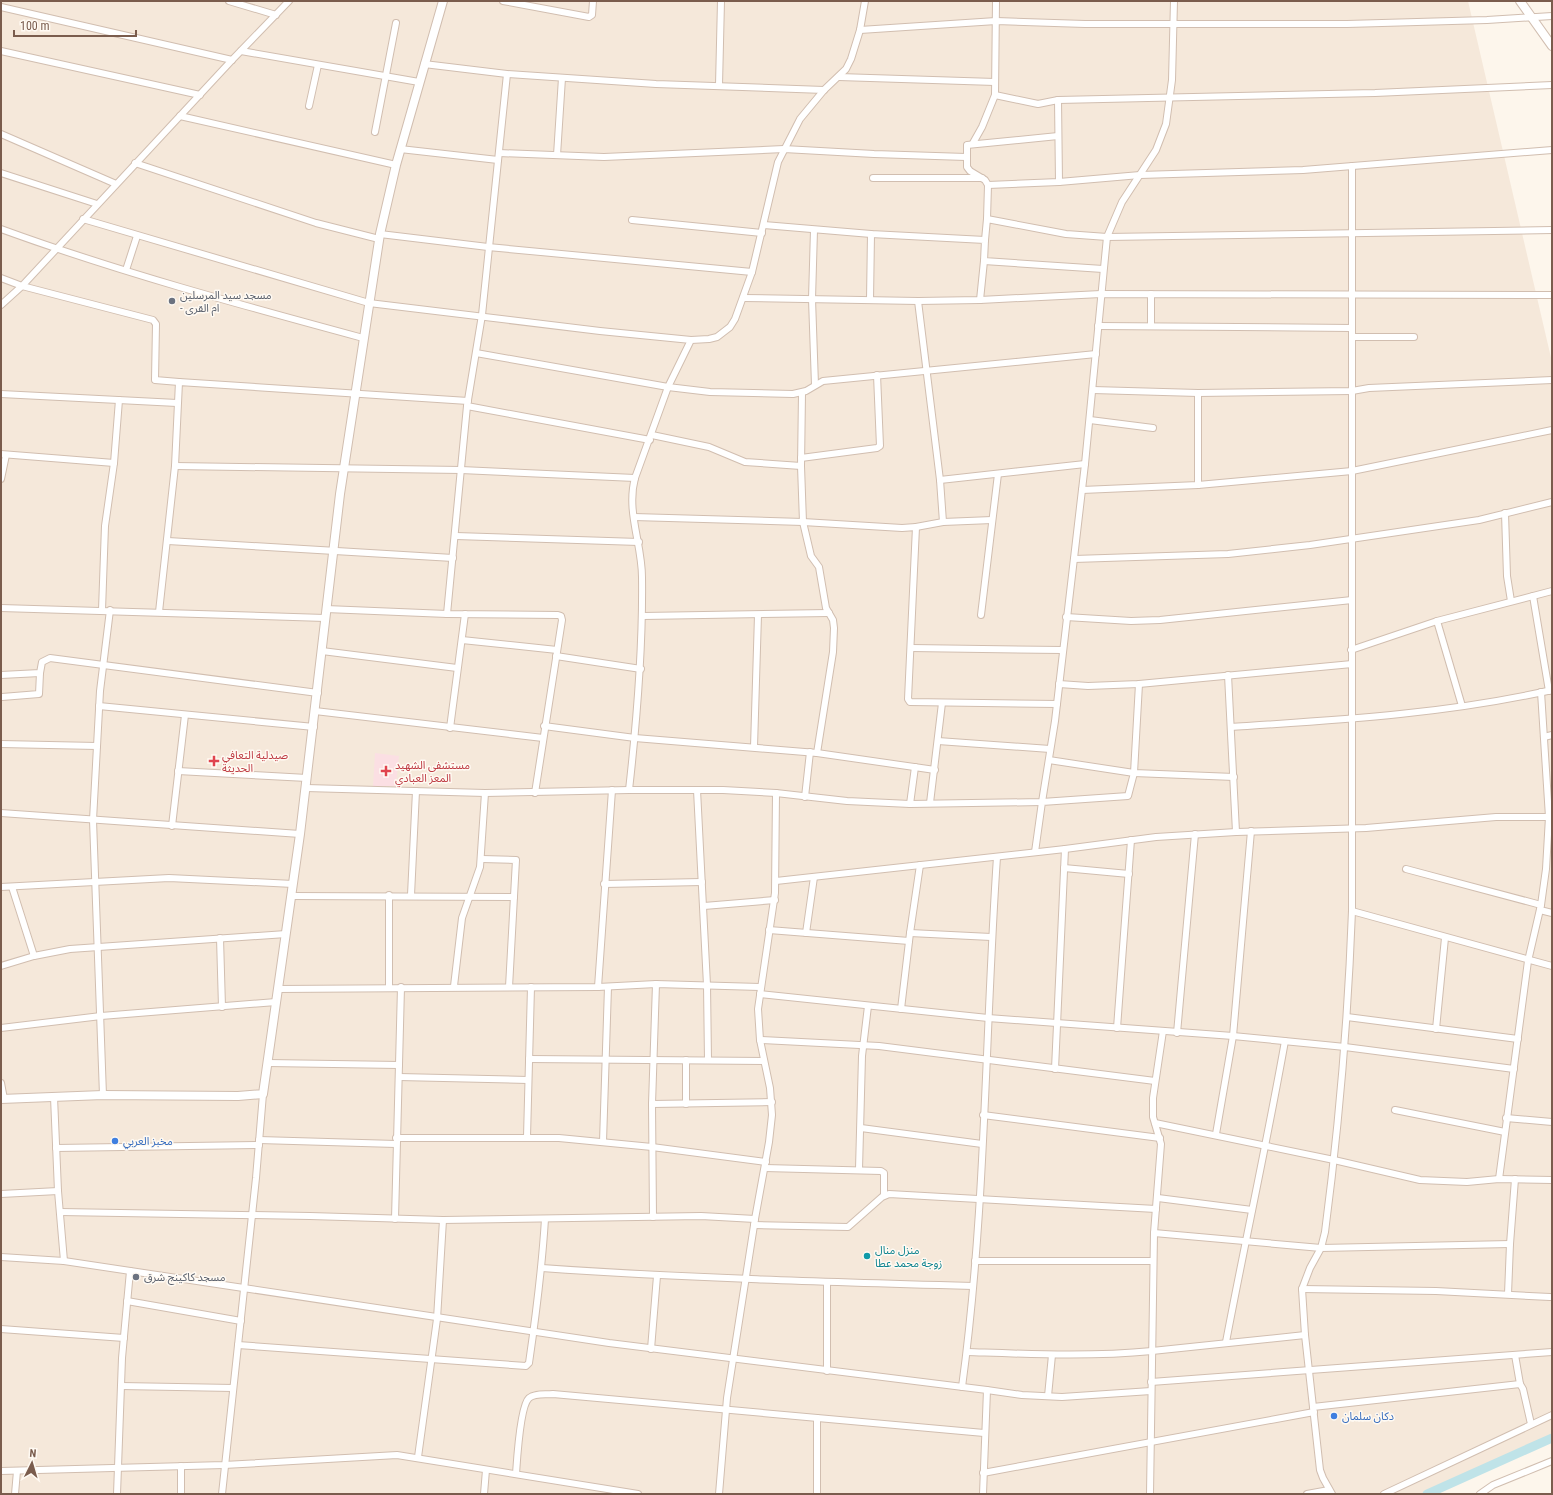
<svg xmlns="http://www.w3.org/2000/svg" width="1553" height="1495" font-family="'Roboto Condensed','Noto Sans Arabic',sans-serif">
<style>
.residential{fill:#f5e8da}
.medical{fill:#fbdfe3}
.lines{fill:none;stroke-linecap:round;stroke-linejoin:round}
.canal{stroke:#bfe3e8;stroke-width:9}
.minor-casing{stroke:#d1beb0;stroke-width:8}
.tertiary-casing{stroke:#d1beb0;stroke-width:10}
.minor{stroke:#fff;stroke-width:6}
.tertiary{stroke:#fff;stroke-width:8}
.worship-dot{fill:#6b7280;stroke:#fffaf3;stroke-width:1.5}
.health-dot{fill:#e0444e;stroke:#fffaf3;stroke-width:1.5}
.shop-dot{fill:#3f7fe0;stroke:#fffaf3;stroke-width:1.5}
.culture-dot{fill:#0f9aa8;stroke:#fffaf3;stroke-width:1.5}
.labels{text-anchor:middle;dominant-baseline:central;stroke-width:3;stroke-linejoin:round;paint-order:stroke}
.worship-label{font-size:11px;fill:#5b616d;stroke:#fffaf3;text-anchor:start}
.health-label{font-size:11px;fill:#be3a42;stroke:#fffaf3;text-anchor:start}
.shop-label{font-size:11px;fill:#366cbe;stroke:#fffaf3;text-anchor:start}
.culture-label{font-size:11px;fill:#0d838f;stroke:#fffaf3;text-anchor:start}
</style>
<rect width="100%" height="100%" fill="#fdf6ec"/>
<!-- residential -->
<polygon class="residential" points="1,1 1468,1 1552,362 1552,1439 1437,1494 1,1494"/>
<!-- medical -->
<polygon class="medical" points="375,753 399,756 396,786 373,786"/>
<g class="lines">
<!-- canal -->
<polyline class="canal" points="1427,1494 1552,1438"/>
<!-- minor casing -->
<g class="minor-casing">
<g id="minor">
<polyline points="229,1 276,15"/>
<polyline points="503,1 589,17 592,15 593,1"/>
<polyline points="1,7 232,60"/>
<polyline points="860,30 996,21 1085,24 1347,24 1487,20 1552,16"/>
<polyline points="1,51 200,95"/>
<polyline points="241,51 419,82"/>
<polyline points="424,64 507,74 656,84 824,90"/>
<polyline points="839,77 995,82"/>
<polyline points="719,85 721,1"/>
<polyline points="995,95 1038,104 1058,100 1375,93 1552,85"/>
<polyline points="1058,100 1059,182"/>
<polyline points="309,106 318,65"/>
<polyline points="180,116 396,165"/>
<polyline points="375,132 396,23"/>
<polyline points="1,134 116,184"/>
<polyline points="973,143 982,127 995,95 996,1"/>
<polyline points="400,149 498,160"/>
<polyline points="499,153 604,157 784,149 874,154 966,157"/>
<polyline points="557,155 562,78"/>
<polyline points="135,163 316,223 379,239"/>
<polyline points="1,173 97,204"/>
<polyline points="873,178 982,178"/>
<polyline points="988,185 1059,182 1140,175 1303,170 1552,150"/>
<polyline points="83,219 369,303 600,331 691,340"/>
<polyline points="987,219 988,185 985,180 970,171 967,167 967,145 1058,136"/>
<polyline points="632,220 762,233"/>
<polyline points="764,225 871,234 985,240 984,261 1103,269"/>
<path d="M 1,229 C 119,272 241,305 363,338"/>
<polyline points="814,230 812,299 815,385"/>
<polyline points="380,234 488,247 752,272"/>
<polyline points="985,240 987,219 1066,234 1107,237 1552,230"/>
<polyline points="126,270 137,236"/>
<polyline points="1,278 22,286 153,320 156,324 155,380 179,382"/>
<polyline points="1151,294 1151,326"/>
<polyline points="743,298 918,301 980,300 1101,294 1552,295"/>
<polyline points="870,300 871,234"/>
<polyline points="980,300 984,261"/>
<polyline points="1,305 22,286 232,60 289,1"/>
<polyline points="1098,326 1352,328"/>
<polyline points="1352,337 1414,337"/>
<polyline points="476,353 668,387 710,392 793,394 806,391 823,381 1096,354"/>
<polyline points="1093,390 1198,393 1352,391 1369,388 1552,380"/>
<polyline points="802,393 801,466 803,522 811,556 819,567 826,608 833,620 834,628 833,652 817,753"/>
<polyline points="1,394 177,403"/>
<polyline points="467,406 650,440"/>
<polyline points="1090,420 1153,428"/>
<polyline points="652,435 709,447 745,462 801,466"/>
<polyline points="1,454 114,463 105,526 102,610"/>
<polyline points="801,458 877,448 880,446 877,375"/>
<polyline points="114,463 119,400"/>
<polyline points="175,466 461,470 635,478"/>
<polyline points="1,479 6,455"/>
<polyline points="940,480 1085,464"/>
<polyline points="1198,485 1198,393"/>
<polyline points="1082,490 1198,485 1352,471 1552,430"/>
<polyline points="1505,513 1507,576 1511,601"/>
<polyline points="634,517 803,522 902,528 916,527 908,699 910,702 1057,704"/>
<polyline points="943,522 992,520"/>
<polyline points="916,527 943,522 940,480 918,301"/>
<polyline points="456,536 639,542"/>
<polyline points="168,541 453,558"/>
<polyline points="1074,559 1228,554 1310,545 1479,520 1552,502"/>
<polyline points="1533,596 1549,691"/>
<polyline points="1,608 325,618"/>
<polyline points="326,609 447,614 558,615 561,616 562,620 535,793"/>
<polyline points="159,612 175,466 179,382 468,401"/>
<polyline points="447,614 467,406 482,315 507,74"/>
<polyline points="981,615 998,474"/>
<polyline points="643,616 829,613"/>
<polyline points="1066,617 1131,621 1160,620 1352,600"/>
<polyline points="1437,621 1462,706"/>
<polyline points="462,640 557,650"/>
<polyline points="911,648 1062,650"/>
<polyline points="1351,650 1437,621 1552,591"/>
<polyline points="322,651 457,668"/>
<polyline points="556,656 641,669"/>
<polyline points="1,675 40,673 42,662 50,658 318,693"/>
<polyline points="1228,675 1236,832"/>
<polyline points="1059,684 1088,686 1139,684 1352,664"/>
<polyline points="2,697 39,694 40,673"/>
<polyline points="99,706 314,727"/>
<polyline points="315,711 543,738"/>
<polyline points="544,726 635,738 817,753 935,770"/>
<path d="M 1231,727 C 1339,720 1446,714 1552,690"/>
<polyline points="450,728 465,614"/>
<polyline points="1544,737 1552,735"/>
<polyline points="938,741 1050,749"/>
<polyline points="1,744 97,746"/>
<polyline points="754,747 758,615"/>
<polyline points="1049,760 1134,773 1234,777"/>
<polyline points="178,771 307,778"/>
<polyline points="306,788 485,793 629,790 723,790 776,793 847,801 910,804 1042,802 1055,721 1085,464 1107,237 1122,202 1156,150 1166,124 1172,80 1174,1"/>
<path d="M 629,790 C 637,719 643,648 642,577 C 642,544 626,511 635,478 L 668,387 L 691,340 L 709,339 L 717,337 L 730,327 L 735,319 L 752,272 L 778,162 L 800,119 L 824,90 L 846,69 L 851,59 L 860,30 L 865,1"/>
<polyline points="697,790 707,985 708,1060"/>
<polyline points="805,797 810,752"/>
<polyline points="930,803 942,703"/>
<polyline points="910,804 915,767"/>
<polyline points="1,813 300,834"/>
<polyline points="172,826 185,715"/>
<polyline points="1035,852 1042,802 1128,796 1134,773 1139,684"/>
<polyline points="482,859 516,860 509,987"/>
<polyline points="1064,868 1129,874"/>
<polyline points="1406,869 1541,905"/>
<polyline points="776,881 1065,849 1156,837 1236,832 1366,828 1496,817 1552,817"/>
<polyline points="604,884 702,882"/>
<polyline points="1,887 169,878 293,884"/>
<polyline points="12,887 34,956"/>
<polyline points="389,895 389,987"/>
<polyline points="411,895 416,791"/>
<polyline points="292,896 514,897"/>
<polyline points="704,906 775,900"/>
<polyline points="1540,910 1552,913"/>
<polyline points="1352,911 1552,966"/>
<polyline points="769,930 909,941"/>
<polyline points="806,933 814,877"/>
<polyline points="910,933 991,937"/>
<polyline points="220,938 222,1007"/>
<polyline points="1,966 34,956 70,949 286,934"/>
<polyline points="454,986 462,918 480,867 485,793"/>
<polyline points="598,987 612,790"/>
<polyline points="278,989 598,987 656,984 760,987"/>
<polyline points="760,994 988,1018 1233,1036 1345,1047 1514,1069"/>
<polyline points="901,1009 910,933 920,865"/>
<polyline points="1347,1017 1518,1039"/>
<polyline points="1,1028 101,1016 276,1002"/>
<polyline points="1117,1028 1131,840"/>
<polyline points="1436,1029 1445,938"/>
<polyline points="1177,1033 1195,834"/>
<polyline points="760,1040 879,1046 1155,1081"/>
<polyline points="529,1059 764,1061"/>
<polyline points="268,1063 399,1065"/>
<polyline points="1055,1069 1065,849"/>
<polyline points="399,1077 528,1080"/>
<polyline points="1,1083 4,1099"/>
<polyline points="103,1095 93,820 100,691 110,610"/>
<polyline points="54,1097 58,1191 64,1261"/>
<polyline points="652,1104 772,1102"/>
<polyline points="686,1104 686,1060"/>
<polyline points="1395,1110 1505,1132"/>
<polyline points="983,1115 1160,1138"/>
<polyline points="1506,1118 1552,1122"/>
<polyline points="1155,1123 1334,1160 1420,1180 1467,1182 1499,1179 1552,1180"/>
<polyline points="861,1128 982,1144"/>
<polyline points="1216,1134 1233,1036 1251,831"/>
<polyline points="527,1137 531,987"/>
<polyline points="396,1138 559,1138 652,1147 766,1162"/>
<polyline points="259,1140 396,1144"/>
<polyline points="603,1142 608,987"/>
<polyline points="56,1148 259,1145"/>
<polyline points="765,1168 881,1171 884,1173 884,1195"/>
<polyline points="859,1169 862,1056 868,1006"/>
<polyline points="1499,1179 1528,961 1541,905 1546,869 1549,817 1541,692"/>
<polyline points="1,1194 58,1191"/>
<polyline points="1158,1198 1252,1210"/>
<polyline points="60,1212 310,1216 443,1220 701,1216 755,1219"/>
<polyline points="653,1217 652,1104 656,984"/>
<polyline points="395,1219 401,987"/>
<polyline points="754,1225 848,1227 882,1197 889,1194 1156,1209"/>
<polyline points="1154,1233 1321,1248 1510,1244"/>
<polyline points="1,1257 64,1261 609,1343 987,1390 983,1494"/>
<polyline points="975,1261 1153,1261"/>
<path d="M 542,1268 C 685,1278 829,1282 973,1286"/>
<polyline points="827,1282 827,1371"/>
<polyline points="1302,1289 1436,1291 1550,1297"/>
<polyline points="1508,1294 1510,1244 1515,1179"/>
<polyline points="127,1301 241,1321"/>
<polyline points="1,1329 124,1338"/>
<path d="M 1226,1342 C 1245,1242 1267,1142 1285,1041"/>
<path d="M 238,1345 L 526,1366 L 529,1363 C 536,1315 542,1267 545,1219"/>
<polyline points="651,1349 657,1276"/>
<path d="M 967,1352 C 1028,1354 1090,1357 1152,1351 C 1203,1346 1254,1340 1305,1335"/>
<polyline points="1515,1355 1520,1384 1523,1389 1531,1424"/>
<polyline points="1151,1382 1552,1352"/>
<polyline points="121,1386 233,1388"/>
<path d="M 962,1387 C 986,1211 985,1033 997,857"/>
<polyline points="987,1390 1022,1395 1062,1397 1151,1391"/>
<polyline points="1048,1396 1052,1355"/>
<polyline points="1313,1407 1520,1384"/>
<polyline points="418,1457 437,1319 443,1220"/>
<polyline points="1,1471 224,1465 397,1455 638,1494"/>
<polyline points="983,1473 1314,1412"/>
<path d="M 516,1474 C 517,1460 520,1406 529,1398 C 535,1393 545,1395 553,1394 L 984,1433"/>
<polyline points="15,1494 17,1471"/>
<polyline points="117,1494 122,1358 130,1271"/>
<polyline points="181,1494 181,1466"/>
<polyline points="222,1494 256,1178 263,1094"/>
<polyline points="484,1494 486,1470"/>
<polyline points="719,1494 727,1398 755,1219 769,1142 772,1115 770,1088 760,1040 758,1009 775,893 776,793"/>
<polyline points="817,1494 817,1418"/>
<polyline points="1150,1494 1154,1233 1161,1144 1153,1117 1153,1098 1163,1031"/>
<polyline points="1307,1494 1329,1490"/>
<path d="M 1332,1494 L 1323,1478 L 1320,1470 L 1305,1335 L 1302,1289 L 1310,1268 L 1321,1248 L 1325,1232 C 1339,1125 1348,1019 1352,911 L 1352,166"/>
<polyline points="1384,1494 1552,1415"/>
<polyline points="1480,1494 1493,1485 1552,1461"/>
</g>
</g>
<!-- tertiary casing -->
<g class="tertiary-casing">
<g id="tertiary">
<polyline points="1520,1 1552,46"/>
<polyline points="1,1099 103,1095 238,1096 263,1094 300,834 340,494 380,234 396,165 443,1"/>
</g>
</g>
<!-- minor -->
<use href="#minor" class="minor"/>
<!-- tertiary -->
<use href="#tertiary" class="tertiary"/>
</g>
<!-- markers -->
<g class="worship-dot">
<circle cx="172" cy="301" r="4"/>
<circle cx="136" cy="1277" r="4"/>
</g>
<g class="health-dot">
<path d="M212 755h4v4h4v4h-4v4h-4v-4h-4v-4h4z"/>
<path d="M384 765h4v4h4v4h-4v4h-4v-4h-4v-4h4z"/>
</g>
<g class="shop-dot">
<circle cx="115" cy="1141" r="4"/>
<circle cx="1334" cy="1416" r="4"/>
</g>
<circle class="culture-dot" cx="867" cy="1256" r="4"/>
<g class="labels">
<!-- worship labels -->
<g class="worship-label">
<text x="180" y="295">مسجد سيد المرسلين<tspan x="180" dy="13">- ام القرى</tspan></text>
<text x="144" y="1277">مسجد كاكينج شرق</text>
</g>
<!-- health labels -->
<g class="health-label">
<text x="222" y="755">صيدلية التعافي<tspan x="222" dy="13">الحديثة</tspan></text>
<text x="395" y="765">مستشفى الشهيد<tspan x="395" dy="13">المعز العبادي</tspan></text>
</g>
<!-- shop labels -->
<g class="shop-label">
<text x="123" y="1141">مخبز العربي</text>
<text x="1342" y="1416">دكان سلمان</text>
</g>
<!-- culture labels -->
<g class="culture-label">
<text x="875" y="1250">منزل منال<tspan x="875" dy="13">زوجة محمد عطا</tspan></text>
</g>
</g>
<!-- border -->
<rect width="1553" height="1495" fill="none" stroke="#7a5c4d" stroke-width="4"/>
<!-- north arrow -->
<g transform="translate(32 1463) rotate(5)" stroke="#fffaf3" stroke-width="3" paint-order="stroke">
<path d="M0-3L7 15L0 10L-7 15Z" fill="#7a5c4d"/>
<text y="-6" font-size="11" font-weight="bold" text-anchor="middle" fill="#7a5c4d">N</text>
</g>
<!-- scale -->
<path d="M14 30v6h122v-6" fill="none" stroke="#7a5c4d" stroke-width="2"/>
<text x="20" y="30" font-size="12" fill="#7a5c4d" stroke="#fffaf3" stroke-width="3" paint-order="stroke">100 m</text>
</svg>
